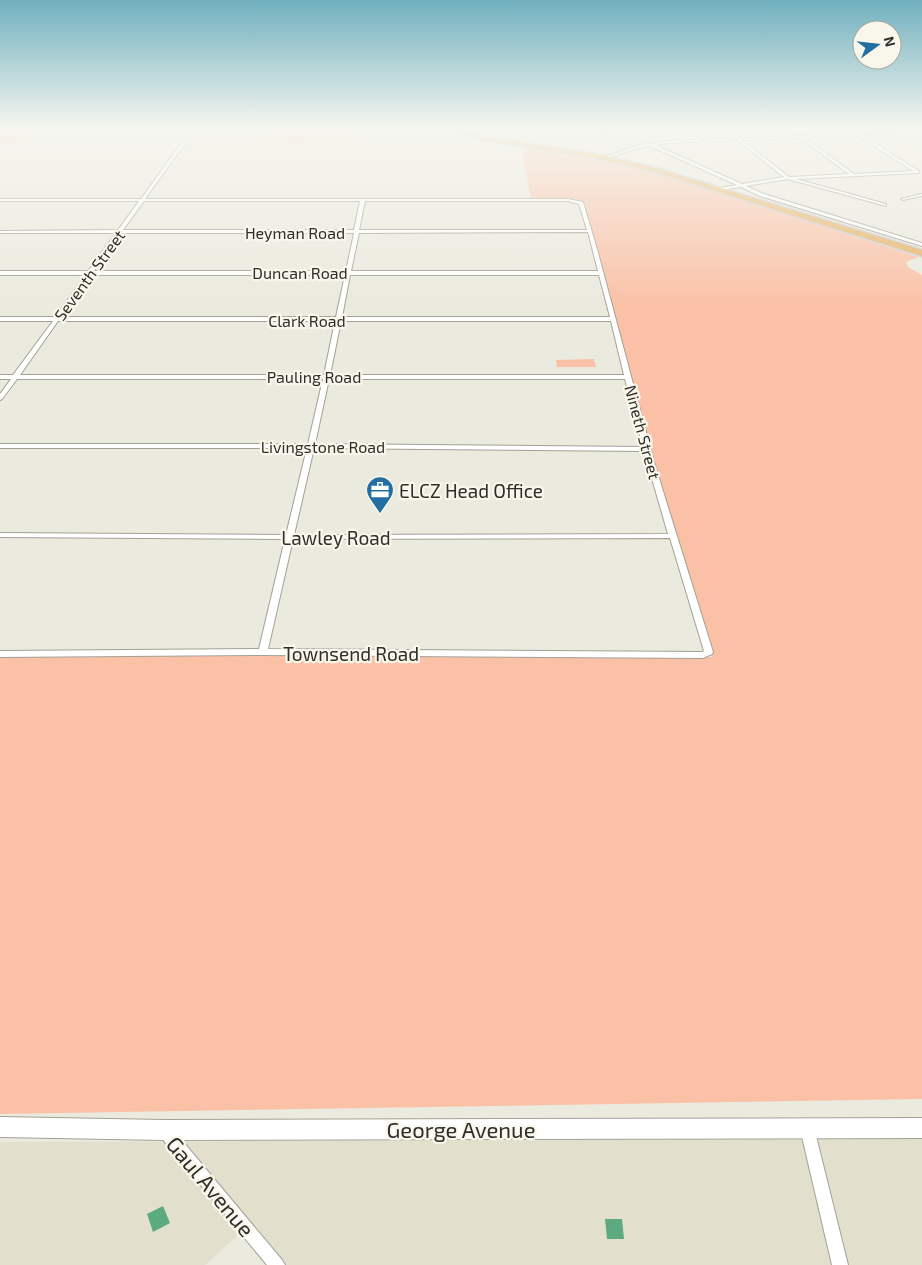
<svg xmlns="http://www.w3.org/2000/svg" width="922" height="1265" font-family="'Exo 2',sans-serif">
<style>
.built{fill:#e2dfcd}
.green{fill:#fac1a7}
.water{fill:#5caa7f}
.lines{fill:none;stroke-linecap:round;stroke-linejoin:round}
.minor-casing{stroke:#a2a196;stroke-width:2}
.secondary-casing{stroke:#a2a196;stroke-width:2}
.trunk-casing{stroke:#c9c9c8;stroke-width:3}
.minor{fill:#fff;fill-rule:evenodd}
.secondary{fill:#fff;fill-rule:evenodd}
.trunk{fill:#e6b063;fill-rule:evenodd}
.labels{text-anchor:middle;dominant-baseline:central;stroke-width:4.5;stroke-linejoin:round;paint-order:stroke}
.far-street-label{font-size:16px;fill:#2f2e2a;stroke:#f9f7eb}
.poi-label{font-size:19px;fill:#2f2e2a;stroke:#f9f7eb;text-anchor:start}
.street-label{font-size:19px;fill:#2f2e2a;stroke:#f9f7eb}
.near-street-label{font-size:22px;fill:#2f2e2a;stroke:#f9f7eb}
</style>
<rect width="100%" height="100%" fill="#ebeade"/>
<!-- built -->
<g class="built">
<polygon points="197,128 365,128 359,151 181,151"/>
<polygon points="922,1139 922,1265 281,1265 248,1226 205,1265 0,1265 0,1142"/>
</g>
<!-- green -->
<g class="green">
<polygon points="0,128 29,128 25,142 0,145"/>
<polygon points="281,128 360,128 358,138 354,140 292,143 280,139 277,134"/>
<polygon points="521,146 589,157 641,168 919,257 906,262 908,267 922,275 922,1099 0,1114 0,654 712,657 648,442 584,202 573,199 531,199"/>
<polygon points="594,359 596,367 557,367 556,360"/>
</g>
<!-- water -->
<g class="water">
<polygon points="163,1206 170,1223 153,1232 147,1214"/>
<polygon points="605,1219 622,1219 624,1239 607,1239"/>
</g>
<g class="lines">
<!-- minor casing -->
<g class="minor-casing">
<g id="minor">
<path d="M 192,128 L 196,128 L 145,199 L 568,199 L 583,202 L 597,249 L 654,462 L 713,652 L 712,654 L 703,658 L 263,655 L 0,657 L 0,651 L 259,649 L 285,539 L 0,537 L 0,533 L 286,535 L 307,448 L 0,448 L 0,444 L 308,444 L 323,379 L 17,379 L 2,399 L 0,400 L 0,394 L 11,379 L 0,379 L 0,375 L 13,375 L 53,321 L 0,321 L 0,317 L 55,317 L 86,275 L 0,275 L 0,271 L 88,271 L 116,233 L 0,233 L 0,231 L 118,230 L 139,201 L 0,201 L 0,199 L 141,199 ZM 144,201 L 360,201 L 354,230 L 123,230 ZM 365,201 L 568,201 L 579,204 L 587,230 L 359,230 ZM 588,232 L 598,271 L 351,271 L 359,233 ZM 121,233 L 354,233 L 346,271 L 94,271 ZM 91,275 L 345,275 L 336,317 L 61,317 ZM 350,275 L 599,275 L 610,317 L 342,317 ZM 58,321 L 335,321 L 324,375 L 20,375 ZM 341,321 L 611,321 L 624,375 L 330,375 ZM 329,379 L 625,379 L 643,447 L 315,444 ZM 314,448 L 644,451 L 668,534 L 294,535 ZM 670,538 L 704,651 L 702,652 L 268,649 L 293,539 Z"/>
<path d="M 561,128 L 570,128 L 618,134 L 651,144 L 668,141 L 696,140 L 684,128 L 688,128 L 700,140 L 922,131 L 922,133 L 862,135 L 919,171 L 919,173 L 796,179 L 886,204 L 886,206 L 788,179 L 746,186 L 764,194 L 922,243 L 922,246 L 760,196 L 741,187 L 720,190 L 720,188 L 737,185 L 650,146 L 638,148 L 605,159 L 605,157 L 636,146 L 646,144 L 618,136 ZM 858,136 L 913,171 L 854,174 L 805,138 ZM 800,138 L 849,174 L 789,177 L 742,140 ZM 737,140 L 784,177 L 742,184 L 655,145 L 668,143 Z"/>
<polygon points="922,194 922,196 903,200 901,199"/>
<polygon points="807,1121 812,1123 814,1128 848,1265 832,1265 800,1128 802,1123"/>
<polygon points="165,1124 170,1126 282,1260 285,1265 267,1265 160,1136 158,1131 160,1126"/>
</g>
</g>
<!-- secondary casing -->
<g class="secondary-casing">
<polygon id="secondary" points="0,1117 164,1120 922,1118 922,1138 164,1140 0,1137"/>
</g>
<!-- trunk casing -->
<g class="trunk-casing">
<polygon id="trunk" points="444,128 453,128 477,135 606,156 656,168 922,250 922,256 652,171 606,160 476,139"/>
</g>
<!-- minor -->
<use href="#minor" class="minor"/>
<!-- secondary -->
<use href="#secondary" class="secondary"/>
<!-- trunk -->
<use href="#trunk" class="trunk"/>
</g>
<!-- sky -->
<linearGradient id="sky" x2="0" y2="1"><stop stop-color="#70b0be"/><stop offset="0.42" stop-color="#f6f6f0"/><stop offset="1" stop-color="#f6f6f0" stop-opacity="0"/></linearGradient>
<rect width="922" height="305" fill="url(#sky)"/>
<!-- icons -->
<defs>
<g id="office-pin" transform="scale(1.4375)"><path d="M0 17L-7.5 6A9.5 9.5 0 1 1 7.5 6Z" fill="#246fa2" stroke="#f9f7eb"/><path d="M-6-3h4V-5.5h4V-3h4V5H-6ZM-1-4.5V-3h2v-1.5ZM-6 0V1H6V0Z" fill="#fff"/></g>
</defs>
<g fill-rule="evenodd">
<use href="#office-pin" x="380" y="490"/>
</g>
<g class="labels">
<!-- far-street labels -->
<g class="far-street-label">
<text x="295" y="232">Heyman Road</text>
<text x="300" y="272">Duncan Road</text>
<text transform="translate(89 275) rotate(-54)">Seventh Street</text>
<text x="307" y="320">Clark Road</text>
<text x="314" y="376">Pauling Road</text>
<text transform="translate(643 432) rotate(75)">Nineth Street</text>
<text x="323" y="446">Livingstone Road</text>
</g>
<!-- poi labels -->
<g class="poi-label">
<text x="399" y="490">ELCZ Head Office</text>
</g>
<!-- street labels -->
<g class="street-label">
<text x="336" y="537">Lawley Road</text>
<text x="351" y="653">Townsend Road</text>
</g>
<!-- near-street labels -->
<g class="near-street-label">
<text x="461" y="1129">George Avenue</text>
<text transform="translate(211 1186) rotate(50)">Gaul Avenue</text>
</g>
</g>
<!-- north arrow -->
<g transform="translate(877 45) rotate(75)"><circle r="24" fill="#f9f7eb" stroke="#a8a79e"/>
<path d="M0-4L9 19L0 12L-9 19Z" fill="#246fa2"/>
<text y="-8" font-size="14" font-weight="bold" text-anchor="middle" fill="#2f2e2a">N</text>
</g>
</svg>
